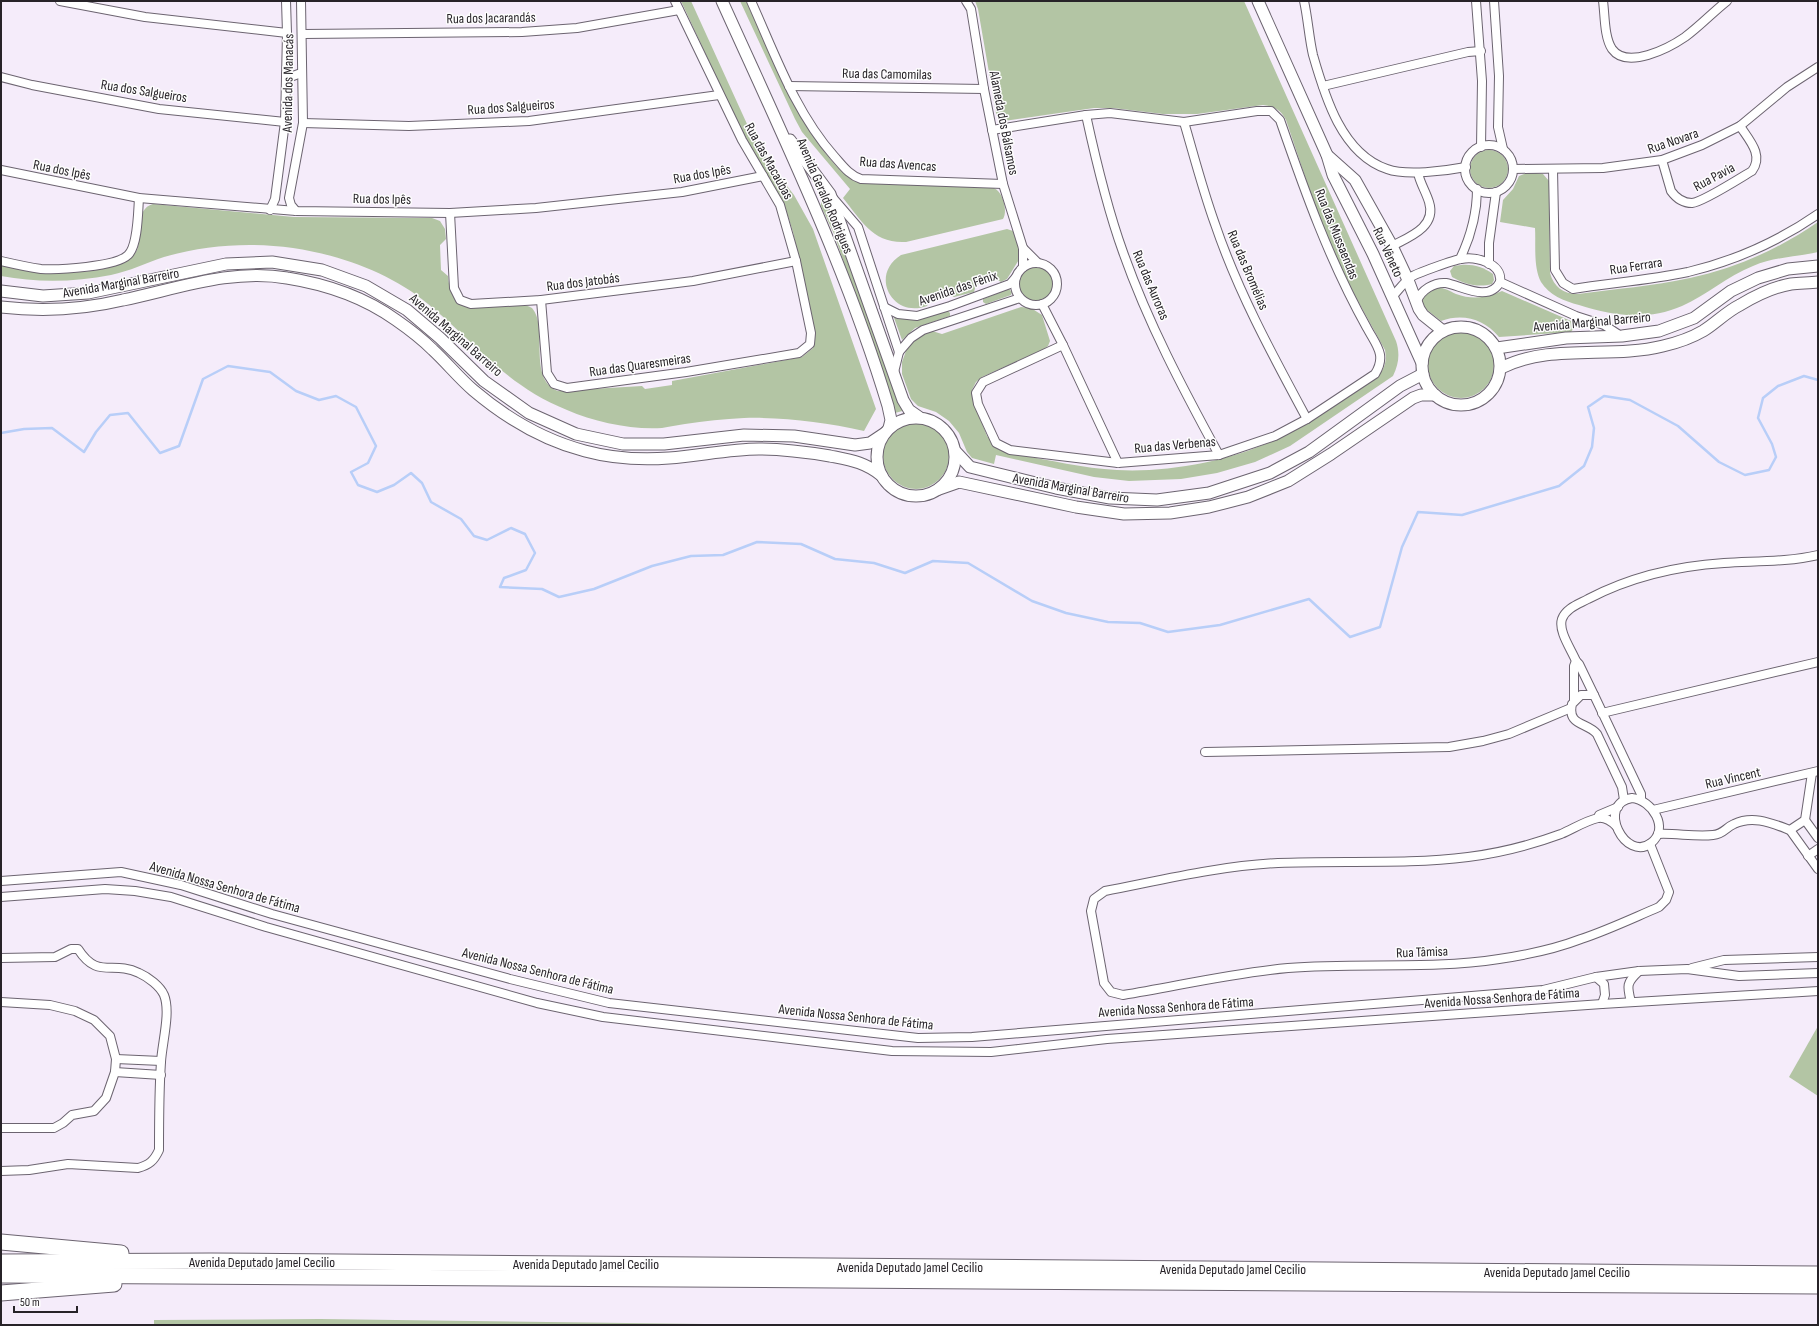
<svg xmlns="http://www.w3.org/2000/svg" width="1819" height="1326" font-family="'Sofia Sans Condensed',sans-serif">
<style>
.green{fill:#b3c5a4}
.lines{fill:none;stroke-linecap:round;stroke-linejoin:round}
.stream{stroke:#b8cef8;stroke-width:2.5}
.street-casing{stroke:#6c6470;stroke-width:10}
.secondary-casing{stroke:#6c6470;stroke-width:13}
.highway-casing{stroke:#6c6470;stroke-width:17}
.street{stroke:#fff;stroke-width:8}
.secondary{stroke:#fff;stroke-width:11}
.highway{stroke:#fff;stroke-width:15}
.labels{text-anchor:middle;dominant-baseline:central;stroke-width:3;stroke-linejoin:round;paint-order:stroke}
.street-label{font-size:14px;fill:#272328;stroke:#fdfdfd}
</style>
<rect width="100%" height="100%" fill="#f5ecfa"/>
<!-- green -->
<g class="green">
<path d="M 681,1 L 691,1 L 752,135 L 768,161 L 794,195 L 813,229 L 876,409 L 864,431 C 824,422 785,417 744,418 C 724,419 704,421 685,424 C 677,425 669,427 662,428 C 631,430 595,422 567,410 C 505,385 477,344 428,304 C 391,273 340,255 293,248 C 250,242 205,245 164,257 C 146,263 130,271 111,275 C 75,282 38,283 1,276 L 1,265 C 14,267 27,271 40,272 C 62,274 126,274 137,250 C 143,236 134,209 153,204 L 294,217 L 432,218 L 440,221 L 445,229 L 446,239 L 440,245 L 441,270 L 448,276 C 451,317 483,306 514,305 C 520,305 526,304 532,308 C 549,327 527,379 558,391 L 642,386 L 645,389 L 672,385 L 672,381 L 802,357 L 813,348 L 815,335 L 793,232 L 785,207 L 739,126 Z"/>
<path d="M 740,1 L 746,1 C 765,41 819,176 863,183 L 994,188 C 1003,192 1008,211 1003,219 L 906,242 C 873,244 861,220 843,198 L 850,189 L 802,132 L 795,119 Z"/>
<path d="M 975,1 L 1244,1 L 1396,341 C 1400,353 1399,364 1393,376 L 1290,446 L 1255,462 L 1217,473 L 1181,479 L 1129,481 L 1094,477 L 996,455 L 994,464 L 972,458 L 967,452 L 959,433 L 949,421 L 936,412 L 918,406 L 911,399 L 902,374 L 902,362 L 906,351 L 914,340 L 926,333 L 932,331 L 942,334 L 1021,307 L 1031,308 L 1042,315 L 1050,341 L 1048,346 L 1044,349 L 982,377 L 976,382 L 972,390 L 973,400 L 987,436 L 995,446 L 1009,453 C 1045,459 1081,468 1117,470 C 1169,473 1237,460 1282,436 C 1314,420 1347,396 1377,377 C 1385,369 1387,361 1385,350 L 1349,285 L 1321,224 L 1286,120 C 1281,110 1274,106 1263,105 L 1197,114 L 1163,114 L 1113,108 L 1094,108 L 1004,121 L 999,118 L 996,113 L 978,9 Z"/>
<circle cx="1489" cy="169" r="19"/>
<path d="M 1529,172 L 1543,174 L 1549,181 L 1550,273 C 1554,287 1563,294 1578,294 C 1615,289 1653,286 1690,278 C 1736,268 1779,249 1818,222 L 1818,252 C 1796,257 1774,257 1753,266 C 1727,276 1707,295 1682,306 C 1647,321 1614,316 1579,305 C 1564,301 1549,295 1541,282 C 1533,267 1536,244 1535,228 L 1500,222 L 1503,200 L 1513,189 L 1519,176 Z"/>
<polygon points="827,198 906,410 895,413 894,407 834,234 821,206 821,201"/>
<path d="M 1007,229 L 1013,231 L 1020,252 L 1020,258 L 1007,279 L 1001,282 L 996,279 L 976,285 L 974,292 L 954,297 L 950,295 L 930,301 L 927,306 C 892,319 869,275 901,255 Z"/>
<path d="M 1461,265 C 1473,264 1483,267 1493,274 L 1494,280 L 1492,284 C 1478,288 1464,284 1452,277 L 1450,271 L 1454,266 Z"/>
<circle cx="1036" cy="284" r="17"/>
<path d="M 1435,288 C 1444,287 1449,291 1456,294 C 1472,300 1487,298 1502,291 L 1571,321 L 1574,324 L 1574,328 L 1571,332 L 1499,337 C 1484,319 1463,313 1441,321 L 1422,306 L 1421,297 Z"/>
<polygon points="1009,289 1012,292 1011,295 986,304 983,302 983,299"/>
<path d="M 947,310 L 950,313 L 950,316 L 915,328 L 902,340 L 893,315 C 912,324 929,316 947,310 Z"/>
<circle cx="1461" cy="365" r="33"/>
<circle cx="916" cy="456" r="33"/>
<polygon points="1818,1026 1818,1096 1789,1077"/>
<polygon points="320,1319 786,1325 154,1325 154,1320"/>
</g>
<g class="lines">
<!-- stream -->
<polyline class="stream" points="1,433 24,429 52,428 84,452 96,432 110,415 128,413 160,453 179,446 203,379 228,366 270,372 296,391 319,400 336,396 356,407 376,446 368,463 351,472 358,485 377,492 394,485 411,473 422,483 431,502 461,519 474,536 487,540 511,528 525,534 535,553 526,570 504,578 500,587 542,589 559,597 594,589 652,566 691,556 723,555 757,542 801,544 835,559 874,563 905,573 933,561 968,563 1032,601 1066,613 1108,622 1140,623 1168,632 1220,625 1309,599 1350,637 1380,627 1402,547 1418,512 1462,515 1559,486 1584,466 1592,447 1594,428 1588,407 1604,396 1630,400 1678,426 1719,462 1745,475 1769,470 1776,457 1772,444 1758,418 1763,398 1778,386 1804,376 1818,380"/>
<!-- street casing -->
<g class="street-casing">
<g id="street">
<polyline points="60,1 145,17 287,33"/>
<path d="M 751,1 C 775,54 795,112 834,156 C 843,166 849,175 861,179 L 1003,184"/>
<polyline points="966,1 971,9 984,89 1003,184 1023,248 1023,267"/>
<path d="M 1304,1 C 1308,19 1309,38 1313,55 C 1325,97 1342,154 1387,169 C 1406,176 1445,171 1466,167"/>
<polyline points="1476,1 1482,81 1481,147"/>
<polyline points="1494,1 1499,76 1498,127 1503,149"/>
<path d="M 1603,1 C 1605,15 1604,37 1612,49 C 1627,70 1669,48 1685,37 C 1700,26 1713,12 1727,1"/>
<polyline points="303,34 522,32 577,28 679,10"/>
<polyline points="286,74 293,76 301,73"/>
<polyline points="1,77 32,85 159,109 285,122"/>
<polyline points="789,86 984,89"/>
<polyline points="1323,86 1468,52 1481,51"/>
<path d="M 1086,115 C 1096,161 1107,208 1123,252 C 1148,323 1183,389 1219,455"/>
<path d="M 1184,122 C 1194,156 1203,191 1215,224 C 1238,292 1273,356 1307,419"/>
<polyline points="303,123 409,126 529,121 719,95"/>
<path d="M 992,130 L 1086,115 L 1110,113 L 1184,122 L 1257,111 L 1271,111 L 1280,120 C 1305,192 1329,260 1367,328 C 1376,345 1387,355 1375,374 L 1307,419 L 1275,436 L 1219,455 L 1118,463 L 1010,450 L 996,443 L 978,404 L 976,393 L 983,382 L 1063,345"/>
<circle cx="1489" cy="169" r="24"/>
<path d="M 1662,160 L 1671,191 C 1676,198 1683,203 1692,203 C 1703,202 1740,178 1752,171 C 1764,155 1749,140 1740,126"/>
<polyline points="1513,169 1603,168 1662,160 1702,145 1740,126 1787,87 1818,67"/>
<path d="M 1553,169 L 1555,270 L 1563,283 L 1573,289 C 1611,283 1650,280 1688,272 C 1734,261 1779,241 1818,214"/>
<polyline points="1,170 139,198 296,211 450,213 536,208 682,192 763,176"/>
<polyline points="833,198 858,227 899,352 894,372"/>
<polyline points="270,210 275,199 285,122 287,33 286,1"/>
<polyline points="296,211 291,205 289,198 303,123 301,1"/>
<polyline points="450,213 454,288 460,300 471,304 541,300 693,281 796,261"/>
<path d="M 1392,246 C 1409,237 1437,227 1429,202 C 1426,192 1420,183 1418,173"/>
<polyline points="1023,248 1038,263"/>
<path d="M 1460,259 C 1471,236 1477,214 1477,189"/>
<path d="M 1,261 C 14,264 27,267 41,269 C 58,270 116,267 128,255 C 138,246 138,212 139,198"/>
<circle cx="1036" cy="284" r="21"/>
<polyline points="1489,264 1489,243 1496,192"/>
<polyline points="1500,282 1576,316 1604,325 1621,336"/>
<path d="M 1392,297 C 1398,291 1404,282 1411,277 C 1417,273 1454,260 1461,259 C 1475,256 1503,263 1500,282 C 1489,303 1462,286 1446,283 C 1434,282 1421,290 1417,301"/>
<polyline points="541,300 547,373 554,384 567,388 686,372 799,353 810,344 811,333 796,261 780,205 742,140 675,1"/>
<polyline points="1042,304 1063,345 1118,463"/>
<polyline points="884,307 898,314 917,316 950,306 1010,284 1016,277"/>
<polyline points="899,352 911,338 923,330 1020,298"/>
<path d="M 1594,695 L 1579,664 L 1576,661 C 1571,649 1558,631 1562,619 C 1566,608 1579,604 1588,599 C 1630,577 1677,566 1724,563 C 1755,561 1788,562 1818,555"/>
<polyline points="1574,700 1574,666 1576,661"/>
<polyline points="1602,713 1818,662"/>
<polyline points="1205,752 1449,747 1483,741 1509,734 1571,708"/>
<path d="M 1632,798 C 1652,800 1670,828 1651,843 C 1626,863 1595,804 1632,798 Z"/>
<path d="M 1624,800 L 1622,787 L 1597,734 C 1587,722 1567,726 1572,704 L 1581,695 L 1594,695 L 1641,794 L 1641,800"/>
<polyline points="1653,810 1818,771"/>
<polyline points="1598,818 1599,815 1618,807"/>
<polyline points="1805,820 1818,838"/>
<path d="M 1616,826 C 1611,821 1605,817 1598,818 C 1585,821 1573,829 1561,834 C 1531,845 1500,853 1468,857 C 1405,865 1341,860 1278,863 C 1219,866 1162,880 1105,891 L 1094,899 L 1091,911 L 1104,983 L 1111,992 L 1123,995 C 1178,986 1232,973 1288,968 C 1358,962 1429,970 1499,959 C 1526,955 1555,949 1581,939 C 1608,930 1633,918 1659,907 L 1666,900 L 1669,892 L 1650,844"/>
<polyline points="1790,830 1818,869"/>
<path d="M 1658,834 C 1676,833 1695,837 1713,835 C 1724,834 1725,828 1734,824 C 1753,815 1771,823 1790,830 L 1805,820 L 1812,773"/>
<polyline points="1808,856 1818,849"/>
<polyline points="1,881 121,872 181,885 272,914 510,979 609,1003 918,1038 972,1037 1543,990 1596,977 1639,971 1687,969 1739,976 1818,973"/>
<polyline points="1,897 105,889 135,891 171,897 266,927 537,1003 603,1017 892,1051 991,1052 1107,1039 1602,1004 1818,991"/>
<path d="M 1,958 L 55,957 L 71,949 L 78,949 C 98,980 112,960 139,973 C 148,977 160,986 164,995 C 171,1012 162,1043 161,1062 C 159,1091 159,1121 159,1150 C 154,1161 149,1165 138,1168 L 68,1164 L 29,1170 L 1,1171"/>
<polyline points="1692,968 1724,960 1818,957"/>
<polyline points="1596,977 1604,984 1605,995 1602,1004"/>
<polyline points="1,1002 50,1005 75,1011 94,1020 110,1036 116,1059 115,1072 106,1098 94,1111 72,1115 63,1123 54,1128 1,1128"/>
<path d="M 1631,1002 C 1627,986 1626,983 1639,971"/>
<polyline points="116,1059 161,1061"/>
<polyline points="115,1072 161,1075"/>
</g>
</g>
<!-- secondary casing -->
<g class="secondary-casing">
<g id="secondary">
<path d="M 722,1 C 782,134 846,266 888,406 L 891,420 L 889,428"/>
<polyline points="1258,1 1327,155 1333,175 1373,254 1422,363"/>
<polyline points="790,140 830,194 903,400 909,410 919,417"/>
<polyline points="1327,155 1355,180 1392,246 1408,280 1419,309 1423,315 1443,331"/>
<polyline points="1,291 43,296 88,293 226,264 272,262 322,270 366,286 407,310 440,338 484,381 529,413 576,434 623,444 664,444 744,435 794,436 855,445 870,443 885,433"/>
<path d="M 1,307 C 44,312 81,310 123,300 C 176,289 233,268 287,278 C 325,284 364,297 396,320 C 409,329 422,339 433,350 C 447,363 459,378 473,390 C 506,418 543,440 585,451 C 611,458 642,460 669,458 C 699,456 729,449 759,449 C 783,449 806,452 830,456 C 850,460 865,462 882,476"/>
<circle cx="1461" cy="366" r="39"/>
<polyline points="1497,348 1566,338 1622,336 1659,331 1694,318 1731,291 1758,278 1788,269 1818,266"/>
<path d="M 1501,368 C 1550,343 1611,359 1663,346 C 1676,343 1691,338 1703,331 C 1716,323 1726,312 1740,305 C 1755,296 1773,287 1791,284 C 1800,283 1809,283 1818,282"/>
<circle cx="916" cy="457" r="39"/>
<polyline points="956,452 970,467 1056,488 1110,498 1157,500 1209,493 1270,473 1309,452 1400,386 1423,374"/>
<polyline points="939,489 959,482 1076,507 1124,514 1170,513 1209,507 1248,497 1288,481 1331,454 1413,398 1421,395 1435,395"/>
</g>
</g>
<!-- highway casing -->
<g class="highway-casing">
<g id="highway">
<polyline points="1,1242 121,1253"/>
<polyline points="1,1262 211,1261 1818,1274"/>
<polyline points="1,1275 1818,1286"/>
<polyline points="1,1293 114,1284"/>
</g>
</g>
<!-- street -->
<use href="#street" class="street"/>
<!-- secondary -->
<use href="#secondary" class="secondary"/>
<!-- highway -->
<use href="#highway" class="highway"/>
</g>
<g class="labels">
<!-- street labels -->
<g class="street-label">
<text transform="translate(491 18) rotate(-1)">Rua dos Jacarandás</text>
<text transform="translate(887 74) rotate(1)">Rua das Camomilas</text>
<text transform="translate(288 83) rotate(-89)">Avenida dos Manacás</text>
<text transform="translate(144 91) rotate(9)">Rua dos Salgueiros</text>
<text transform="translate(511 107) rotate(-4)">Rua dos Salgueiros</text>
<text transform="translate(1004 123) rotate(79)">Alameda dos Bálsamos</text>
<text transform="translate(1673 141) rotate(-19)">Rua Novara</text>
<text transform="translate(769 161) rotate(61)">Rua das Macaúbas</text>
<text transform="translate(898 164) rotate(4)">Rua das Avencas</text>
<text transform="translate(62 170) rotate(11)">Rua dos Ipês</text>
<text transform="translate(702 174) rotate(-10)">Rua dos Ipês</text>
<text transform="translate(1714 177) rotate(-28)">Rua Pavia</text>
<text transform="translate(825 196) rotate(67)">Avenida Geraldo Rodrigues</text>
<text transform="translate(382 199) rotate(1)">Rua dos Ipês</text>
<text transform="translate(1337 234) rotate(68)">Rua das Mussaendas</text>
<text transform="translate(1388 252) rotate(65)">Rua Vêneto</text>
<text transform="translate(1636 266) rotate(-9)">Rua Ferrara</text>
<text transform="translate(1248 270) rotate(67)">Rua das Bromélias</text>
<text transform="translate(583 282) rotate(-7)">Rua dos Jatobás</text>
<text transform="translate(121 283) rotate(-10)">Avenida Marginal Barreiro</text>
<text transform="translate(1151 285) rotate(67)">Rua das Auroras</text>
<text transform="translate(958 288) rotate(-19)">Avenida das Fênix</text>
<text transform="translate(1592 322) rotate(-5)">Avenida Marginal Barreiro</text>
<text transform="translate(456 335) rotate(41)">Avenida Marginal Barreiro</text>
<text transform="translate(640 365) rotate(-8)">Rua das Quaresmeiras</text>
<text transform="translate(1175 445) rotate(-5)">Rua das Verbenas</text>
<text transform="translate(1071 488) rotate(10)">Avenida Marginal Barreiro</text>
<text transform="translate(1733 778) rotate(-13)">Rua Vincent</text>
<text transform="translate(225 887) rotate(16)">Avenida Nossa Senhora de Fátima</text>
<text transform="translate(1422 952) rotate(-2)">Rua Tâmisa</text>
<text transform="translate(538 971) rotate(14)">Avenida Nossa Senhora de Fátima</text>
<text transform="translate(1502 998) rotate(-4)">Avenida Nossa Senhora de Fátima</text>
<text transform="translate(1176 1007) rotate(-4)">Avenida Nossa Senhora de Fátima</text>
<text transform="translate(856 1017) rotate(6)">Avenida Nossa Senhora de Fátima</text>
<text x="262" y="1262">Avenida Deputado Jamel Cecilio</text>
<text x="586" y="1264">Avenida Deputado Jamel Cecilio</text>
<text x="910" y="1267">Avenida Deputado Jamel Cecilio</text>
<text x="1233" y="1269">Avenida Deputado Jamel Cecilio</text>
<text x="1557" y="1272">Avenida Deputado Jamel Cecilio</text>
</g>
</g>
<!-- border -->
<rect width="1819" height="1326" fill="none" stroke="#272328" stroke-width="4"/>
<!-- scale -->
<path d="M14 1306v6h63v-6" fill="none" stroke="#272328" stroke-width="2"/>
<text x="20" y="1306" font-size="12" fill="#272328" stroke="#fdfdfd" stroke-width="3" paint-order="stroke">50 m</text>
</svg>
